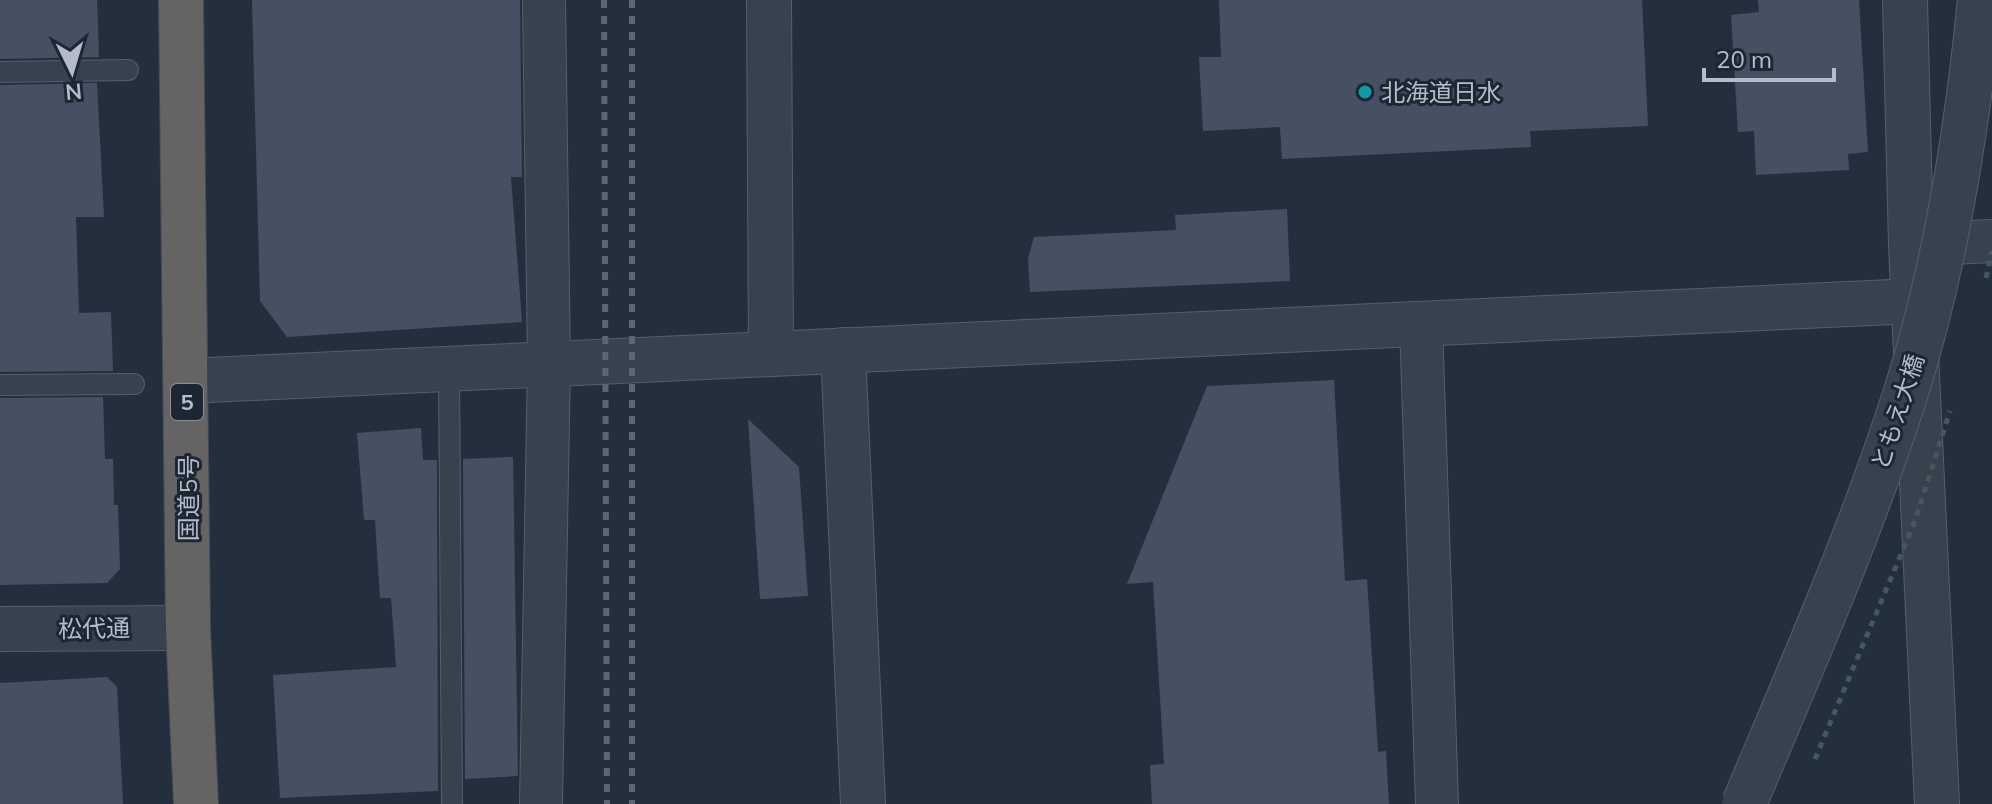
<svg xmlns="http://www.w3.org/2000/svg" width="1992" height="804" font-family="Mulish,'Noto Sans JP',sans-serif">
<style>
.building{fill:#455162}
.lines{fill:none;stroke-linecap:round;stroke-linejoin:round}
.service-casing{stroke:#565f6c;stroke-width:22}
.minor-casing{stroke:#565f6c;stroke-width:44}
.tertiary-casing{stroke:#565f6c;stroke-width:46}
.trunk-casing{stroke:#434c59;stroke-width:46}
.service{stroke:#38414e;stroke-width:20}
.minor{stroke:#38414e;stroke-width:42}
.tertiary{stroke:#38414e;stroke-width:44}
.trunk{stroke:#656462;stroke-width:44}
.rail{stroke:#5a6575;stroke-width:6;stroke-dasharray:8 8;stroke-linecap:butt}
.tertiary-bridge-casing{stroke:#565f6c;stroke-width:46;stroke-linecap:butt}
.path-bridge{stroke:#44595c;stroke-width:5;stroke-dasharray:6 6;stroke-linecap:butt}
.tertiary-bridge{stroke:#38414e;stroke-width:44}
.culture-dot{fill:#0f9aa8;stroke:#1d2633;stroke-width:3}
.labels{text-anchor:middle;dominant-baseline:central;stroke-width:6;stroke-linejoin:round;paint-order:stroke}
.shield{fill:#1d2633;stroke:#878f9c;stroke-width:2}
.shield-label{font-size:22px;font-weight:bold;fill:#b4bcc9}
.poi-label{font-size:24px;fill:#b4bcc9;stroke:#1d2633;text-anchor:start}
.street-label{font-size:24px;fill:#b4bcc9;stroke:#1d2633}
</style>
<rect width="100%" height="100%" fill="#242f3e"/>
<!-- building -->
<g class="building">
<polygon points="0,0 97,0 99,57 0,59"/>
<polygon points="252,0 520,0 522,177 511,177 522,322 287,337 260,301"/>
<polygon points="1219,0 1642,0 1648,126 1530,131 1531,147 1282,159 1280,127 1203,131 1199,57 1221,57"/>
<polygon points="1758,0 1859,0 1868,152 1848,154 1849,170 1756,175 1754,131 1738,132 1731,15 1759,12"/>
<polygon points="97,83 104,217 76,217 79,313 111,312 113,371 0,372 0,85"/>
<polygon points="1287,209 1290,281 1030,292 1028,259 1034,237 1176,230 1175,215"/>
<polygon points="1334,380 1345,581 1367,579 1378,752 1386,751 1389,804 1152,804 1150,765 1164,764 1153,582 1127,584 1207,386"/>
<polygon points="103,397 105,459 113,459 114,505 118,505 120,569 107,583 0,585 0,398"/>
<polygon points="748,419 799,467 808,596 760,599"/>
<polygon points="421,428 423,460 437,460 438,791 280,798 273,675 396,667 391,598 380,598 375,520 364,520 357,433"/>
<polygon points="513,457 518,776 465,779 463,459"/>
<polygon points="107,677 117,687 123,804 0,804 0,683"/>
</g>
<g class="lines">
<!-- service casing -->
<g class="service-casing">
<g id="service">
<polyline points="0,72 128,70"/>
<polyline points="449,369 452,804"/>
<polyline points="0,385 134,384"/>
</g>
</g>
<!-- minor casing -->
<g class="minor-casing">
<g id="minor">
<polyline points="1911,245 1992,241"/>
<polyline points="1421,324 1437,804"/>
<polyline points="541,804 549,364 544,0"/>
</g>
</g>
<!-- tertiary casing -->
<g class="tertiary-casing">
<g id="tertiary">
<polyline points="769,0 771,354"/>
<polyline points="1905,0 1911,245 1937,804"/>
<polyline points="843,350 863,804"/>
<polyline points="187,381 1914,301"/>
<polyline points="0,629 188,628"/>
</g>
</g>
<!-- trunk casing -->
<g class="trunk-casing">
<polyline id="trunk" points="181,0 188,628 196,804"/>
</g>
<!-- service -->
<use href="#service" class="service"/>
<!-- minor -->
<use href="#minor" class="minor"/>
<!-- tertiary -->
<use href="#tertiary" class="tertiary"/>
<!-- trunk -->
<use href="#trunk" class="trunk"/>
<!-- rail -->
<g class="rail">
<polyline points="604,0 607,804"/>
<polyline points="632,0 632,804"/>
</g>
<!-- tertiary-bridge casing -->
<g class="tertiary-bridge-casing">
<path id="tertiary-bridge" d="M 1744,804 C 1801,668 1861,533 1906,392 C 1946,266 1967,132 1980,0"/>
</g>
<!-- path-bridge -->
<g class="path-bridge">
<polyline points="1986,278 1992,251"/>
<polyline points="1815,759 1915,521 1950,411"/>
</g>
<!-- tertiary-bridge -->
<use href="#tertiary-bridge" class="tertiary-bridge"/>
</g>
<!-- markers -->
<circle class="culture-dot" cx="1365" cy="92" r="8"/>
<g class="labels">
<!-- shield labels -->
<rect class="shield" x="171" y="384" width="32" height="36" rx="6"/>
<g class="shield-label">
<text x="187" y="402">5</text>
</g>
<!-- poi labels -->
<g class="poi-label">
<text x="1381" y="92">北海道日水</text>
</g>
<!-- street labels -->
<g class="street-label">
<text transform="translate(1897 412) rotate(-72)">ともえ大橋</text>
<text transform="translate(188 498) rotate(-90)">国道5号</text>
<text transform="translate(94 628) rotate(-1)">松代通</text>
</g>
</g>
<!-- north arrow -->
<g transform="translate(72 72) rotate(175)" stroke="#1d2633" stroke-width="6" paint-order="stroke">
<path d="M0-6L14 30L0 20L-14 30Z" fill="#b4bcc9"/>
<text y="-12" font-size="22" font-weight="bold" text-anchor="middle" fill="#b4bcc9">N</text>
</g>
<!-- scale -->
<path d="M1704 68v12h130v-12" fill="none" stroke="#b4bcc9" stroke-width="4"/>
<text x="1716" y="68" font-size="24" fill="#b4bcc9" stroke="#1d2633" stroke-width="6" paint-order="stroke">20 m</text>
</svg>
